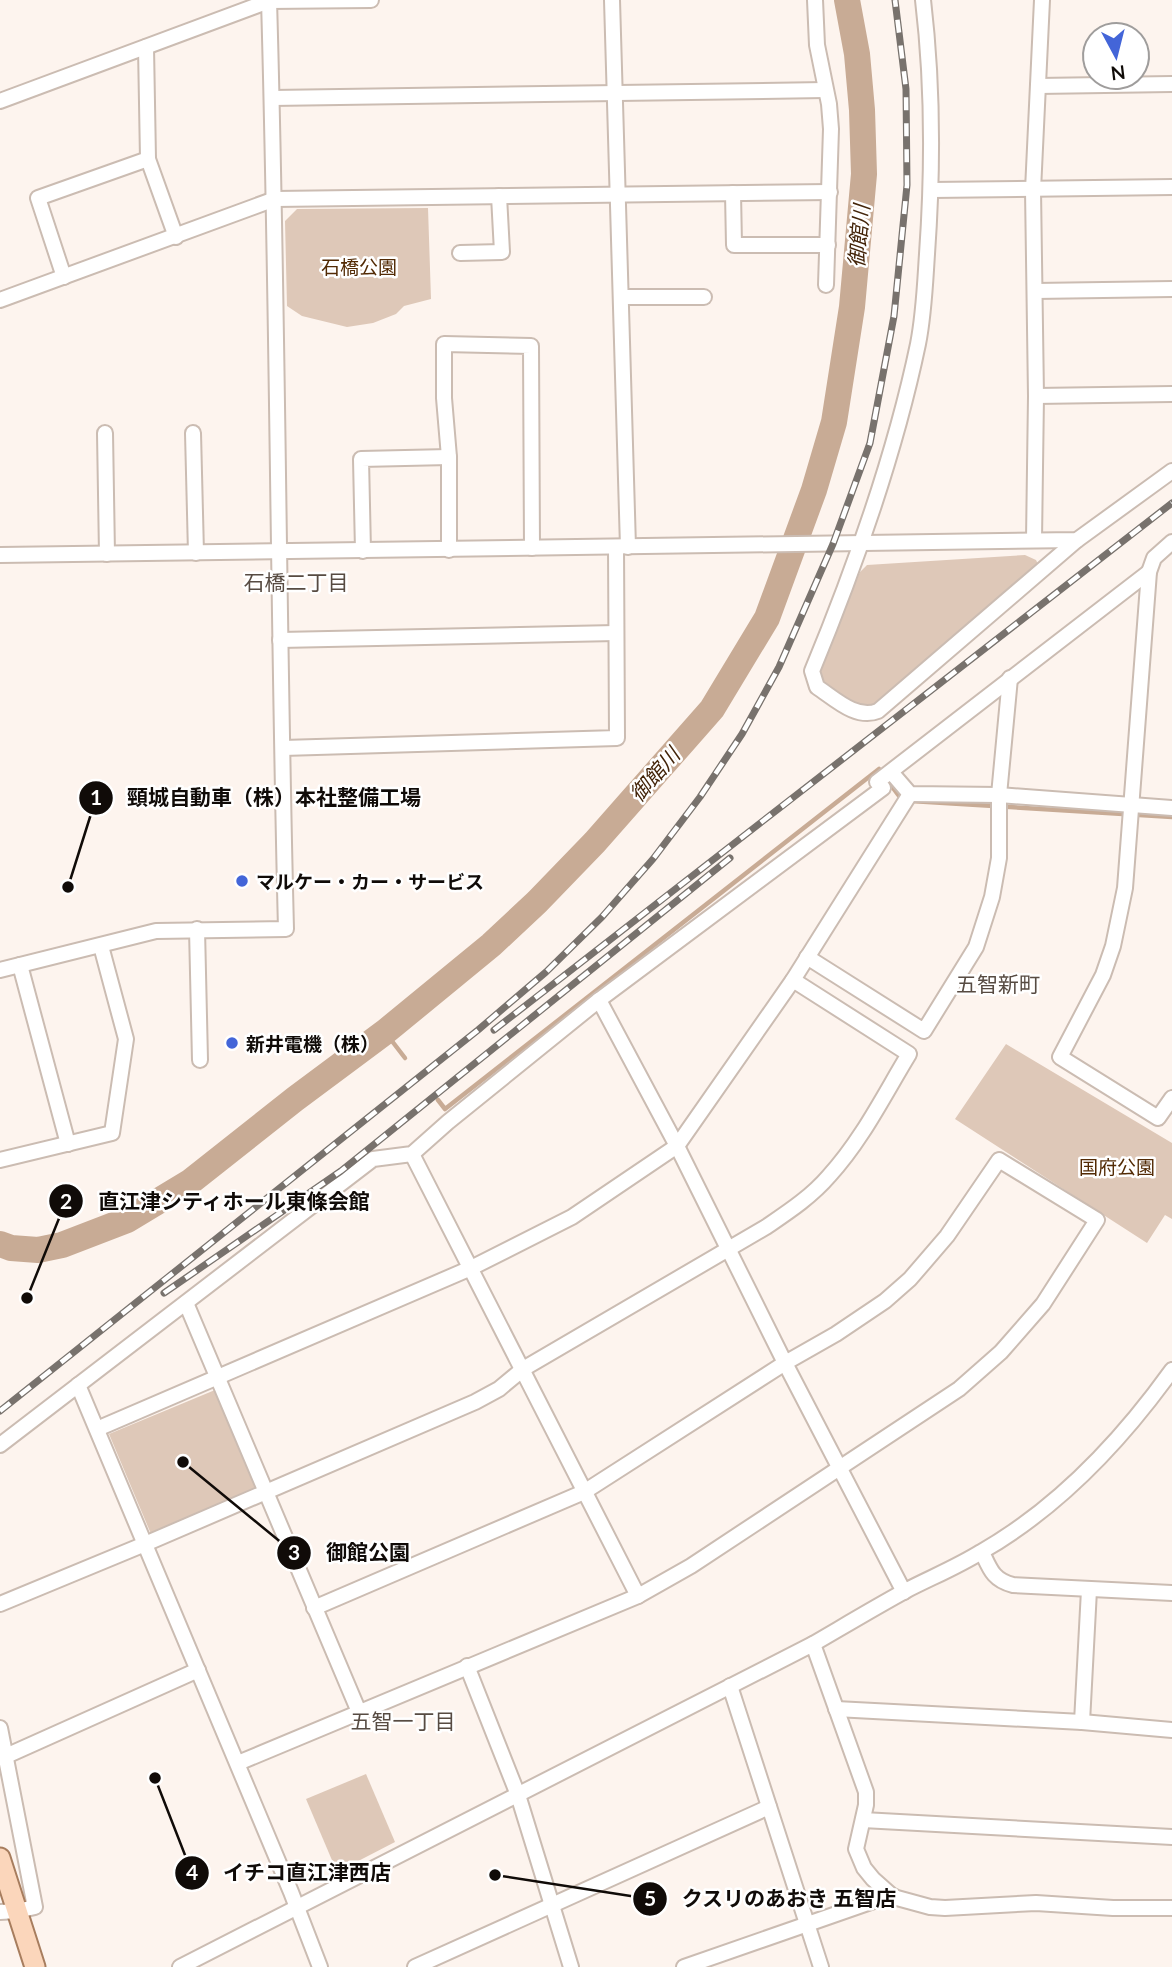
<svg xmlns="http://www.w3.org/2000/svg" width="1172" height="1967" font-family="Lato,'Noto Sans JP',sans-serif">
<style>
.green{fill:#dec8b8}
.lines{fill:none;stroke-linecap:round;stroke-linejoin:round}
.stream{stroke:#c8ab95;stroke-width:4.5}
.river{stroke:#c8ab95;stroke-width:26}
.minor-casing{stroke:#cbbcb2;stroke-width:18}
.major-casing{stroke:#a77d5e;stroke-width:23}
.minor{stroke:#fff;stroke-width:14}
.major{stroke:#fbd6bb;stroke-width:19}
.rail-casing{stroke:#78726d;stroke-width:7}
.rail{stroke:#fff;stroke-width:4.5;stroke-dasharray:13;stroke-linecap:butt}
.poi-dot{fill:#4365d8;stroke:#fff;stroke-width:2.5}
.labels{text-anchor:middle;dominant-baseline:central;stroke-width:5;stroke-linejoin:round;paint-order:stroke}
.park-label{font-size:19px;fill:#522a04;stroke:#fff}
.poi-label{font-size:19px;font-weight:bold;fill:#100b08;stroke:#fff;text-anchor:start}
.water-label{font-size:21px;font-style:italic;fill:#432409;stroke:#fff}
.neighbourhood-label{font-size:21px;fill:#574b42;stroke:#fff}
.leader{fill:none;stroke:#100b08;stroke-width:2.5}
.callout-dot{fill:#100b08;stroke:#fff;stroke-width:2.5}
.mark-label{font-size:21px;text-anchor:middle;font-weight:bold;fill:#fff}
.callout-label{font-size:21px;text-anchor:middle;font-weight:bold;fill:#100b08;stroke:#fff;stroke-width:5;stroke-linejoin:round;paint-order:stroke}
</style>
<rect width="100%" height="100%" fill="#fdf4ee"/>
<!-- green -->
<g class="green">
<polygon points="428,208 431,299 404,306 396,314 373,323 347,327 302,316 287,306 285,221 297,209"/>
<path d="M 1025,555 L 1036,560 L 1038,564 L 877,703 L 863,707 C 845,697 822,690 818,668 L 860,572 L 867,565 Z"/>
<polygon points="1006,1044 1172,1143 1172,1219 1165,1215 1147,1243 955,1119"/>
<polygon points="215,1390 257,1490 151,1534 109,1434"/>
<polygon points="366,1774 395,1842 337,1872 306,1799"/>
</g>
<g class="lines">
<!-- stream -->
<g class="stream">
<polyline points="887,780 902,800"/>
<polyline points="911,801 1172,817"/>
<polyline points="385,1032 405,1058"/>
<polyline points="438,1100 445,1109 879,769 882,773"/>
</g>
<!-- river -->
<polyline class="river" points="0,1244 11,1248 38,1250 62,1245 127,1220 190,1182 295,1099 385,1032 491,945 537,902 595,842 712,709 767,618 814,490 834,422 852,307 864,174 862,110 857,54 847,0"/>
<!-- minor casing -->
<g class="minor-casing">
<g id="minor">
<polyline points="612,0 628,547"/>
<polyline points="815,0 817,45 829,104 831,129 826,285"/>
<path d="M 923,0 C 933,84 933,169 927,254 C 925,284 924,314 918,344 C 895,454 855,567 812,671 L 817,687 C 834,698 856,720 878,711 L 1077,540"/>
<polyline points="146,47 148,159 176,237"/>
<polyline points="1038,86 1172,84"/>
<polyline points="272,98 825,90"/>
<polyline points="0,101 269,1 371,0"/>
<polyline points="932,190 1172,187"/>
<polyline points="733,193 734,245 828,245"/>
<polyline points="460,253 502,252 499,196"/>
<polyline points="64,277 38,198 148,159"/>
<polyline points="1035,291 1172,289"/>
<polyline points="621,297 704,297"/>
<polyline points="0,300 275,199 830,192"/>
<polyline points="1036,396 1172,394"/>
<polyline points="105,433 107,554"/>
<polyline points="193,433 196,553"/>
<polyline points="1034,540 1036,396 1033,190 1042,0"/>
<polyline points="1172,542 1154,558 1149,572 1125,888 1113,946 1103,975 1060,1057 1158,1118 1172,1098"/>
<polyline points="449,550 449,457 444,398 444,344 531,346 532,548"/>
<polyline points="363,551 361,459 449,457"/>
<polyline points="0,555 1077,540 1172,471"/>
<polyline points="280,640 616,633"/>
<polyline points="283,748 617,738 616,547"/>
<polyline points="891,772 910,794 999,795 1172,808"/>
<polyline points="197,929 200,1060"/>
<polyline points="807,957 924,1031 976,947 992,897 999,858 999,795 1010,678"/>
<polyline points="20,965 68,1144"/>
<path d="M 0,970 L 156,931 L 286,929 C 278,619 278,310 269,0"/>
<polyline points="599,1000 677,1146 785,1363 904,1592"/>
<polyline points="412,1154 638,1596"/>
<polyline points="0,1160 112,1133 126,1039 101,946"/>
<polyline points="186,1303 359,1712"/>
<polyline points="78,1385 291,1892 320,1967"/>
<polyline points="97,1429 471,1268 572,1217 677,1146 793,980 910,794"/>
<polyline points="0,1445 373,1159 412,1154 448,1122 599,1000 883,788 877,782 1149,572"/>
<path d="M 982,1552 C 990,1569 993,1580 1013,1585 L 1172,1593"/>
<path d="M 0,1604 L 145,1544 L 475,1402 L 499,1389 L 523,1369 L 766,1227 C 788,1212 811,1197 829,1176 C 862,1140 884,1095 909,1054 L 793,980"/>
<polyline points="813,1644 866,1792 866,1805 856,1849 864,1868 873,1879 891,1895 897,1898 930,1907 945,1908 1036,1903 1113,1908 1172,1908"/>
<polyline points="467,1666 518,1795 571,1967"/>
<polyline points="730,1686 821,1967"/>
<polyline points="836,1709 1082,1722 1172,1730"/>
<polyline points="1082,1722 1089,1590"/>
<polyline points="0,1728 35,1907 17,1911 0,1912"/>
<polyline points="6,1756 198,1670"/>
<polyline points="238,1763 638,1596 691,1566 959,1389 1001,1352 1043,1304 1097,1220 999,1160 947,1236 910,1279 885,1301 836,1334 785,1363 584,1492 314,1608"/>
<polyline points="863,1820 1172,1837"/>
<path d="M 180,1967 L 813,1644 C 844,1626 874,1608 905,1591 C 930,1578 957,1567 981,1552 C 1058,1508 1121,1441 1172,1370"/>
<polyline points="415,1967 769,1807"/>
<polyline points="684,1967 891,1895"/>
</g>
</g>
<!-- major casing -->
<g class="major-casing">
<polyline id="major" points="0,1858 35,1967"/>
</g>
<!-- minor -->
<use href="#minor" class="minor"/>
<!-- major -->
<use href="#major" class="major"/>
<!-- rail casing -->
<g class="rail-casing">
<g id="rail">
<polyline points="494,1030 1172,503"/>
<polyline points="164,1293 341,1171 730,858"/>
<polyline points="0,1411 478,1030 546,972 602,917 653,859 700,797 742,734 779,667 833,544 870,443 894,316 907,185 906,89 895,0"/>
</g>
</g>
<!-- rail -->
<use href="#rail" class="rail"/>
</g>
<!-- markers -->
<g class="poi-dot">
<circle cx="242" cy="881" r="7"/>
<circle cx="232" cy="1043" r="7"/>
</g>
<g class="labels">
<!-- park labels -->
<g class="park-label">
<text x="359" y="266">石橋公園</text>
<text x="1117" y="1166">国府公園</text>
</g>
<!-- poi labels -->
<g class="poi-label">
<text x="256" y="881">マルケー・カー・サービス</text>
<text x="246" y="1043">新井電機（株）</text>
</g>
<!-- water labels -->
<g class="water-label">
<text transform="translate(858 236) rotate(-85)">御館川</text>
<text transform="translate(654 774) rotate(-49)">御館川</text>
</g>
<!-- neighbourhood labels -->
<g class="neighbourhood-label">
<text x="296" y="581">石橋二丁目</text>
<text x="998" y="983">五智新町</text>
<text x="403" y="1720">五智一丁目</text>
</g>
</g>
<!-- callouts -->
<path class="leader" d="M68 887L96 798M27 1298L66 1201M183 1462L294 1553M155 1778L192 1873M495 1875L650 1899"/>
<g class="callout-dot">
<circle cx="68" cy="887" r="7"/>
<circle cx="27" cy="1298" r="7"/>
<circle cx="183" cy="1462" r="7"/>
<circle cx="155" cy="1778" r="7"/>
<circle cx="495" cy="1875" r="7"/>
<circle cx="96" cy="798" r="18"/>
<circle cx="66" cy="1201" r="18"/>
<circle cx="294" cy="1553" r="18"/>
<circle cx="192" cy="1873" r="18"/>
<circle cx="650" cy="1899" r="18"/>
</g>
<g class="mark-label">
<text x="96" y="805">1</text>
<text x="66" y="1209">2</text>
<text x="294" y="1560">3</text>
<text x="192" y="1880">4</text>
<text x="650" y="1906">5</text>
</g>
<g class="callout-label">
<text x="274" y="805">頸城自動車（株）本社整備工場</text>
<text x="234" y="1209">直江津シティホール東條会館</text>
<text x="368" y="1560">御館公園</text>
<text x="307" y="1880">イチコ直江津西店</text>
<text x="789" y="1906">クスリのあおき 五智店</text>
</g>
<!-- north arrow -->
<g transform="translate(1116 56) rotate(173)"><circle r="33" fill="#ffffff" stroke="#9f9d9c" stroke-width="2"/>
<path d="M0-5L12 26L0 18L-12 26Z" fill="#4365d8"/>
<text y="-10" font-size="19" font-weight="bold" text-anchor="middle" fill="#100b08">N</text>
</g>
</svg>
